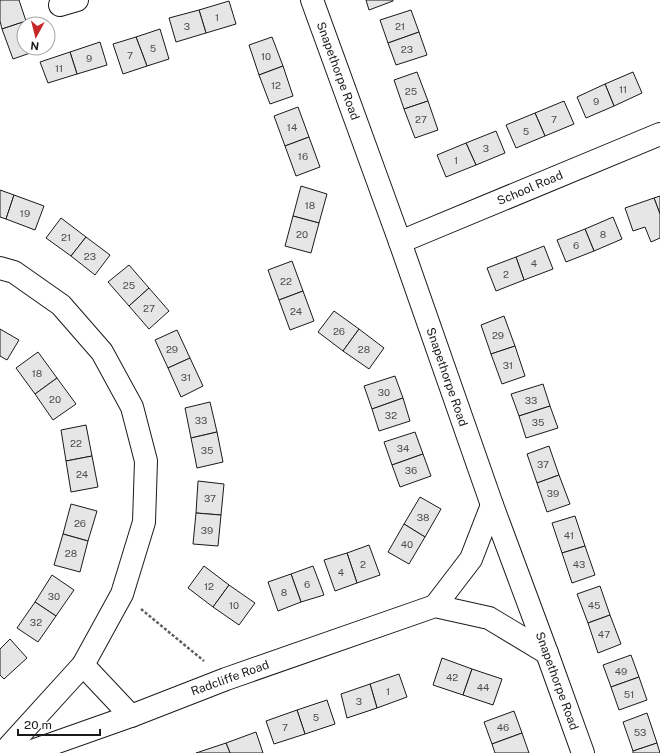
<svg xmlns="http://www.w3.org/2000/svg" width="660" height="753" font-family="'Public Sans',sans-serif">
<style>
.building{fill:#e6e6e6;stroke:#1a1a1a}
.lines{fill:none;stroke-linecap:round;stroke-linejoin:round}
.minor-casing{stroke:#1a1a1a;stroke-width:24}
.path{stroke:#5f5f5f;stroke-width:2.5;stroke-dasharray:3 2;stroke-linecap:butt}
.minor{stroke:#fff;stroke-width:22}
.labels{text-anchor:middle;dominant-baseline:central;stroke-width:3;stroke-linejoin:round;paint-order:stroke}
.number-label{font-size:10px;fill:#4d4d4d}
.street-label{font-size:12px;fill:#1a1a1a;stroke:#fff}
</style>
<rect width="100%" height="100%" fill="#fff"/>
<!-- building -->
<g class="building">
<polygon points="0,0 19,0 26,21 2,29 0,21"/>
<polygon points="366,0 393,0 393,1 369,10"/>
<polygon points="229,1 236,24 206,33 199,10"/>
<polygon points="199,10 206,33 176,42 169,18"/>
<polygon points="411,10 419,32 388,43 380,20"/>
<polygon points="26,21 27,24 24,24 24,48 36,48 36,51 13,59 2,29"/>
<polygon points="160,29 169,59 147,66 136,37"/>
<polygon points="419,32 427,55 396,65 388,43"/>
<polygon points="136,37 147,66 123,74 113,44"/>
<polygon points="272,37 283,66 259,75 249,45"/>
<polygon points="100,42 107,65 77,74 70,52"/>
<polygon points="70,52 77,74 48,83 40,62"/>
<polygon points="283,66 293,96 270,104 259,75"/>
<polygon points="417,72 428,101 404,109 394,80"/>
<polygon points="633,72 642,93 614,106 605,84"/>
<polygon points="605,84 614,106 586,118 577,97"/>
<polygon points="428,101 438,130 415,138 404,109"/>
<polygon points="564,101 574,124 545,136 535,113"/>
<polygon points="298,107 309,137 285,146 274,116"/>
<polygon points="535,113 545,136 516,148 506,125"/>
<polygon points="496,131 505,153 476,165 466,143"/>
<polygon points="309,137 320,167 296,176 285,146"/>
<polygon points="466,143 476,165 446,177 437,155"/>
<polygon points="301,186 327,194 319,223 293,216"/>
<polygon points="0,190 14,195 6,219 0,217"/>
<polygon points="14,195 44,206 35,230 6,219"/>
<polygon points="660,196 660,214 654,198"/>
<polygon points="654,198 660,214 660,238 651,242 645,227 633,231 625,208"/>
<polygon points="293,216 319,223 311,253 285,246"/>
<polygon points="613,217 622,239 594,251 585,229"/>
<polygon points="61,218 86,237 71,256 46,238"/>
<polygon points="585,229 594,251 566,262 557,240"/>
<polygon points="86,237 110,255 95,275 71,256"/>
<polygon points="544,246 553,269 524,280 516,257"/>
<polygon points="516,257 524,280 496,291 487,268"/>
<polygon points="292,261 303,291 279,300 268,270"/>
<polygon points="129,265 149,288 129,306 108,282"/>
<polygon points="149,288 169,311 149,329 129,306"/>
<polygon points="303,291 314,321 290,330 279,300"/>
<polygon points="334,311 359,329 343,351 318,332"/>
<polygon points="504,316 515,346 491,354 481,325"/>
<polygon points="0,329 19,340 7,360 0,356"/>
<polygon points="359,329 384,348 369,369 343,351"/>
<polygon points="177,330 190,358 168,368 155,340"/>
<polygon points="515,346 525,376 502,384 491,354"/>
<polygon points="38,352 57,378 35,394 16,368"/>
<polygon points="190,358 203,386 181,397 168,368"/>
<polygon points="395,376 403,398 372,409 364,386"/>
<polygon points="57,378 76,404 53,420 35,394"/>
<polygon points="543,384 550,406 519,416 511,394"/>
<polygon points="403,398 410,421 379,431 372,409"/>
<polygon points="210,402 217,432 191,438 185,408"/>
<polygon points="550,406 558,428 526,438 519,416"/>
<polygon points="86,425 92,456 66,461 61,430"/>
<polygon points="217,432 223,462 197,468 191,438"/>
<polygon points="415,432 423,454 392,465 384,442"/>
<polygon points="549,446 559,475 537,483 527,454"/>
<polygon points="423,454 431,476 400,487 392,465"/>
<polygon points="92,456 98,487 71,492 66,461"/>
<polygon points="559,475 570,504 547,512 537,483"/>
<polygon points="198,481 224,484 221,515 196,513"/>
<polygon points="420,497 441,509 425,537 404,524"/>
<polygon points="71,504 97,511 88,541 63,534"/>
<polygon points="196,513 221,515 218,546 193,544"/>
<polygon points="575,516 585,546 562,553 552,523"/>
<polygon points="404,524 425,537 409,564 388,552"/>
<polygon points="63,534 88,541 80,572 54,565"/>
<polygon points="369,545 380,575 357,583 347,553"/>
<polygon points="585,546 595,575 572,583 562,553"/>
<polygon points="347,553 357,583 335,591 324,560"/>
<polygon points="204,566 229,585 213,607 188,588"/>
<polygon points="313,566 324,595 301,602 291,574"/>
<polygon points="291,574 301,602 278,611 268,582"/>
<polygon points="52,575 74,590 56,616 35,602"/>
<polygon points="229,585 255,603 239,625 213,607"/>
<polygon points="600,586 610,615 588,623 577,594"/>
<polygon points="35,602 56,616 38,642 17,628"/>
<polygon points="610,615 621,644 598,653 588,623"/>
<polygon points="10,639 27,658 4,679 0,675 0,649"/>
<polygon points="631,655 639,677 611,687 603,665"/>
<polygon points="442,658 472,669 463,695 433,685"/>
<polygon points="472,669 502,679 493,705 463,695"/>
<polygon points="399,674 407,697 377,708 370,684"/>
<polygon points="639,677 647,700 619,710 611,687"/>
<polygon points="370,684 377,708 347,718 341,694"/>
<polygon points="327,700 335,724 305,734 297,710"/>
<polygon points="297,710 305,734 274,744 266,721"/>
<polygon points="514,711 522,733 492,744 484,722"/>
<polygon points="647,713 657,743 633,751 623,722"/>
<polygon points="256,732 263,753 230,753 226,743"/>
<polygon points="522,733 529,753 495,753 492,744"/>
<polygon points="226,743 230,753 196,753"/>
<polygon points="657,743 660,753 633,753 633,751"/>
</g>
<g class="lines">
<!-- minor casing -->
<g class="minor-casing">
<g id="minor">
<polyline points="312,0 400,242 492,505 547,653 583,753"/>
<polyline points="60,5 77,0"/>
<polyline points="400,242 660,134"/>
<polyline points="0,268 14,272 61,305 102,352 132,407 146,461 144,522 122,594 83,665 3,753"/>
<polyline points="435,606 471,559 492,505"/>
<polyline points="83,665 131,716"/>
<polyline points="26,753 131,716 226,679 435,606 489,618 547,653"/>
</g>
</g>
<!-- path -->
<polyline class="path" points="141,609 204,661"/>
<!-- minor -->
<use href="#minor" class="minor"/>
</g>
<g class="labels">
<!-- number labels -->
<g class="number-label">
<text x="217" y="17">1</text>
<text x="187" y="26">3</text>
<text x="400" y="26">21</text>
<text x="153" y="48">5</text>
<text x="407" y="49">23</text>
<text x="130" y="55">7</text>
<text x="266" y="56">10</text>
<text x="89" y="58">9</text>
<text x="59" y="68">11</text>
<text x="276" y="85">12</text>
<text x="623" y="89">11</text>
<text x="411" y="91">25</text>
<text x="596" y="101">9</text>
<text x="421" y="119">27</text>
<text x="554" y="119">7</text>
<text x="292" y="127">14</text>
<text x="526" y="131">5</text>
<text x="486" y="148">3</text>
<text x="303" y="156">16</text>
<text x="456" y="160">1</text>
<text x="310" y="205">18</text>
<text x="25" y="213">19</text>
<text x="302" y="234">20</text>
<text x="603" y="234">8</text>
<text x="66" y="237">21</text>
<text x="576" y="245">6</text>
<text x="90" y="256">23</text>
<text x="534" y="263">4</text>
<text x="506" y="274">2</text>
<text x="286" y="281">22</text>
<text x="129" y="285">25</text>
<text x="149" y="308">27</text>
<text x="296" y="311">24</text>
<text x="339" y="331">26</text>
<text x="498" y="335">29</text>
<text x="172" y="349">29</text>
<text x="364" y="349">28</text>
<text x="508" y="365">31</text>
<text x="37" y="373">18</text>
<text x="186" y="377">31</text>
<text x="384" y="392">30</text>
<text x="55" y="399">20</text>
<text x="531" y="400">33</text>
<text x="391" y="415">32</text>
<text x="201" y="420">33</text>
<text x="538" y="422">35</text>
<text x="76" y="443">22</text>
<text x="403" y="448">34</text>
<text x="207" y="450">35</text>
<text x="543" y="464">37</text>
<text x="411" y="470">36</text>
<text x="82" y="474">24</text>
<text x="553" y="493">39</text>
<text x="210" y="498">37</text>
<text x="423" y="517">38</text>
<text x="80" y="523">26</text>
<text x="207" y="530">39</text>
<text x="569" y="535">41</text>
<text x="407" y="544">40</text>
<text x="71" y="553">28</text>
<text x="363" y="564">2</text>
<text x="579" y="564">43</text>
<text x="341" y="572">4</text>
<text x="307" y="584">6</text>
<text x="209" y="586">12</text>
<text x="284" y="592">8</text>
<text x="54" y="596">30</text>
<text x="234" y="605">10</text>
<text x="594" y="605">45</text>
<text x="36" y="622">32</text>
<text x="604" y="634">47</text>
<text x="621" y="671">49</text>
<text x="452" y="677">42</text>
<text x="483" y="687">44</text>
<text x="388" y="691">1</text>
<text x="629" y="694">51</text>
<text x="359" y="701">3</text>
<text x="316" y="717">5</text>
<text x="285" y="727">7</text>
<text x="503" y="727">46</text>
<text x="640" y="732">53</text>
</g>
<!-- street labels -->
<g class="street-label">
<text transform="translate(338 71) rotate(70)">Snapethorpe Road</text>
<text transform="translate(530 188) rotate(-23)">School Road</text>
<text transform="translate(447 377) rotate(71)">Snapethorpe Road</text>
<text transform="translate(230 678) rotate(-20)">Radcliffe Road</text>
<text transform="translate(557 681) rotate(70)">Snapethorpe Road</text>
</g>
</g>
<!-- north arrow -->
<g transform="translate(36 36) rotate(187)"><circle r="19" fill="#ffffff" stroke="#a3a3a3"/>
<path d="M0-3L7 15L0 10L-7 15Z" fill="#c62828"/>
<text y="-6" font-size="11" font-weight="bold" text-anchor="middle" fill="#1a1a1a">N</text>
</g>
<!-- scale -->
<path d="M18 729v6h82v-6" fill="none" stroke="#1a1a1a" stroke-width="2"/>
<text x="24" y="729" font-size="12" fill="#1a1a1a" stroke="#ffffff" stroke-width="3" paint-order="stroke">20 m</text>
</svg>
